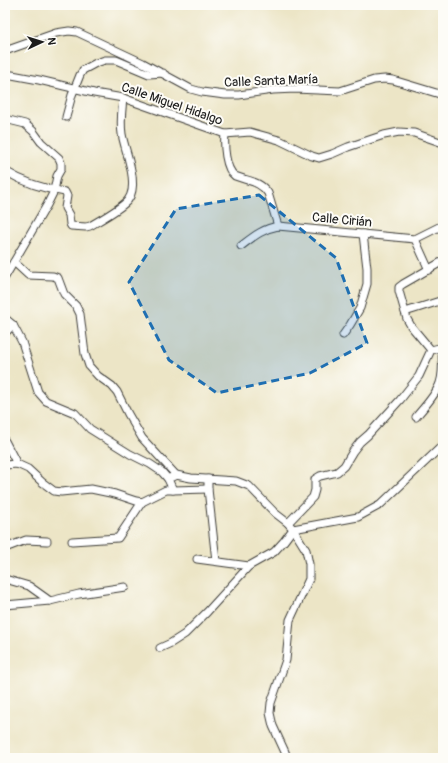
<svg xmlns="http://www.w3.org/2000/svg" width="448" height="763" font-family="Pangolin,sans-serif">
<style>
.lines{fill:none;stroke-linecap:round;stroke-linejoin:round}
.street-casing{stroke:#3b3a36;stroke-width:9}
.street{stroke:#fff;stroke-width:7}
.marked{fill:#1f6fb2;fill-opacity:0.2;stroke:#1f6fb2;stroke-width:3;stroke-dasharray:8 5;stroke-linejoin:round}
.labels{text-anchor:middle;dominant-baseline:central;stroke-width:4;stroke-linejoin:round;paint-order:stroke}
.street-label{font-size:13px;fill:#1c1c1c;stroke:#fdfcf7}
</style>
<rect width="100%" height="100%" fill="#fdfcf7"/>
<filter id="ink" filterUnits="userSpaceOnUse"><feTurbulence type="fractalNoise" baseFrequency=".025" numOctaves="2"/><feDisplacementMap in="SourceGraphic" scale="8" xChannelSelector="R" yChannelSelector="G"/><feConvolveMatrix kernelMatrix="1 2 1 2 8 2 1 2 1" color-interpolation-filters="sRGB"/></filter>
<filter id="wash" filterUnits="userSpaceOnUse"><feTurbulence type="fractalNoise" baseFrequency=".012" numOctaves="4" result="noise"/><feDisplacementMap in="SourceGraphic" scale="16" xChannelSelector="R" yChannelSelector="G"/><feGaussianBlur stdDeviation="0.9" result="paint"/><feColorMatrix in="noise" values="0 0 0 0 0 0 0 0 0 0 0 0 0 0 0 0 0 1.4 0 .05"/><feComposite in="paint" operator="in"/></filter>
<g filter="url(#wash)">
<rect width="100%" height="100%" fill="#ece5c6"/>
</g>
<g filter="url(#ink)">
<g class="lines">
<!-- street casing -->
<g class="street-casing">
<g id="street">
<polyline points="5,51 56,33 69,31 77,32 143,63 191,89 202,92 225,95 239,95 273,90 295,89 340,91 374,80 385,79 393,80 443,95"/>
<polyline points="5,75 12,75 39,80 94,93 123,98 225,134 250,132 279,140 312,156 319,158 332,154 348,147 384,135 399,132 414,133 443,143"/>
<polyline points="66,117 72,95 80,75 83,70 96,63 105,60 116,60 149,74 163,73"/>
<polyline points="5,119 25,124 33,131 41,142 59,158 61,163 61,169 57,176 54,191 47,205 5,277"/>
<path d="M 225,134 C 224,145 225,169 235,176 C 238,177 241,178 244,179 C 254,182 262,184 268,193 L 278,226"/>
<path d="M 5,171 C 23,182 44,189 65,192 L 67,196 L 65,208 L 69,215 L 70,224 L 71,226 L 86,227 L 90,226 C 100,220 122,208 128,200 C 140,184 125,152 122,134 C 120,122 122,110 123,98"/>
<polyline points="415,239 429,270"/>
<path d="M 241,246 C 253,237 262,229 278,226 L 415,239 L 443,225"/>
<polyline points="14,262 28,275 53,276 58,278 64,294 76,306 80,314 85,354 89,366 98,376 112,386 117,392 128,414 142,438 176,475"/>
<polyline points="405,312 443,300"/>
<polyline points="5,319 7,320 13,325 22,342 38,392 46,401 75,413 90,429 130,454 150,464 162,472 168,479"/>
<polyline points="5,333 13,325"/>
<polyline points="343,335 350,325 360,308 367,284 367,268 363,234"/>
<polyline points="431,350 411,326 407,319 399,291 399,287 403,284 443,261"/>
<path d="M 416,417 C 424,407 436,395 440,383 C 444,372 442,358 442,347"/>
<polyline points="5,441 17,464"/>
<polyline points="5,465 17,464 28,469 42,482 54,491 61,492 91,489 115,494 136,501 142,502 166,490 173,490 168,479 176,475 191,478 236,481 249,486 275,513 288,523 293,529 306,550 309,564 309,579 290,620 286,660 271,703 270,713 273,726 285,752 287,758"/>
<polyline points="208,479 208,489 216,561"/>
<polyline points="173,490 208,489"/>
<polyline points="288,523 313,497 315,490 315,479 320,476 337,472 344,466 353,451 360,442 368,435 400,400 419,376 431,350 443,347"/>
<polyline points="293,529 358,517 380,505 443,445"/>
<polyline points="72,541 118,538 142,502"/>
<polyline points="5,548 26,540 47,541"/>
<polyline points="197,559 249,566"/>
<polyline points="5,579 29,586 50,601"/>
<polyline points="5,605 50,601 79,594 125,587"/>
<polyline points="160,648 171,643 185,634 207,612 249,566 274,552 284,541 293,529"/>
</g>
</g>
<!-- street -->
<use href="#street" class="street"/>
</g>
</g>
<!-- marked area -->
<path class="marked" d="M 259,195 L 336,258 L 367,343 L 310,373 L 217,393 L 169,360 L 129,282 L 176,209 Z"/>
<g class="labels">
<!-- street labels -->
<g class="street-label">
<text transform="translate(271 81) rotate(-2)">Calle Santa María</text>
<text transform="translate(172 104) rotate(19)">Calle Miguel Hidalgo</text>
<text transform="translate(342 220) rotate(5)">Calle Cirián</text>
</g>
</g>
<!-- margin -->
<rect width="448" height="763" fill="none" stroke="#fdfcf7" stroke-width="20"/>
<!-- north arrow -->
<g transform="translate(42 42) rotate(86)" stroke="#fdfcf7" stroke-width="3" paint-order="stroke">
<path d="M0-3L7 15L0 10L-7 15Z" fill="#1c1c1c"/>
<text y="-6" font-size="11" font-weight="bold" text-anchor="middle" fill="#1c1c1c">N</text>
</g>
</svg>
